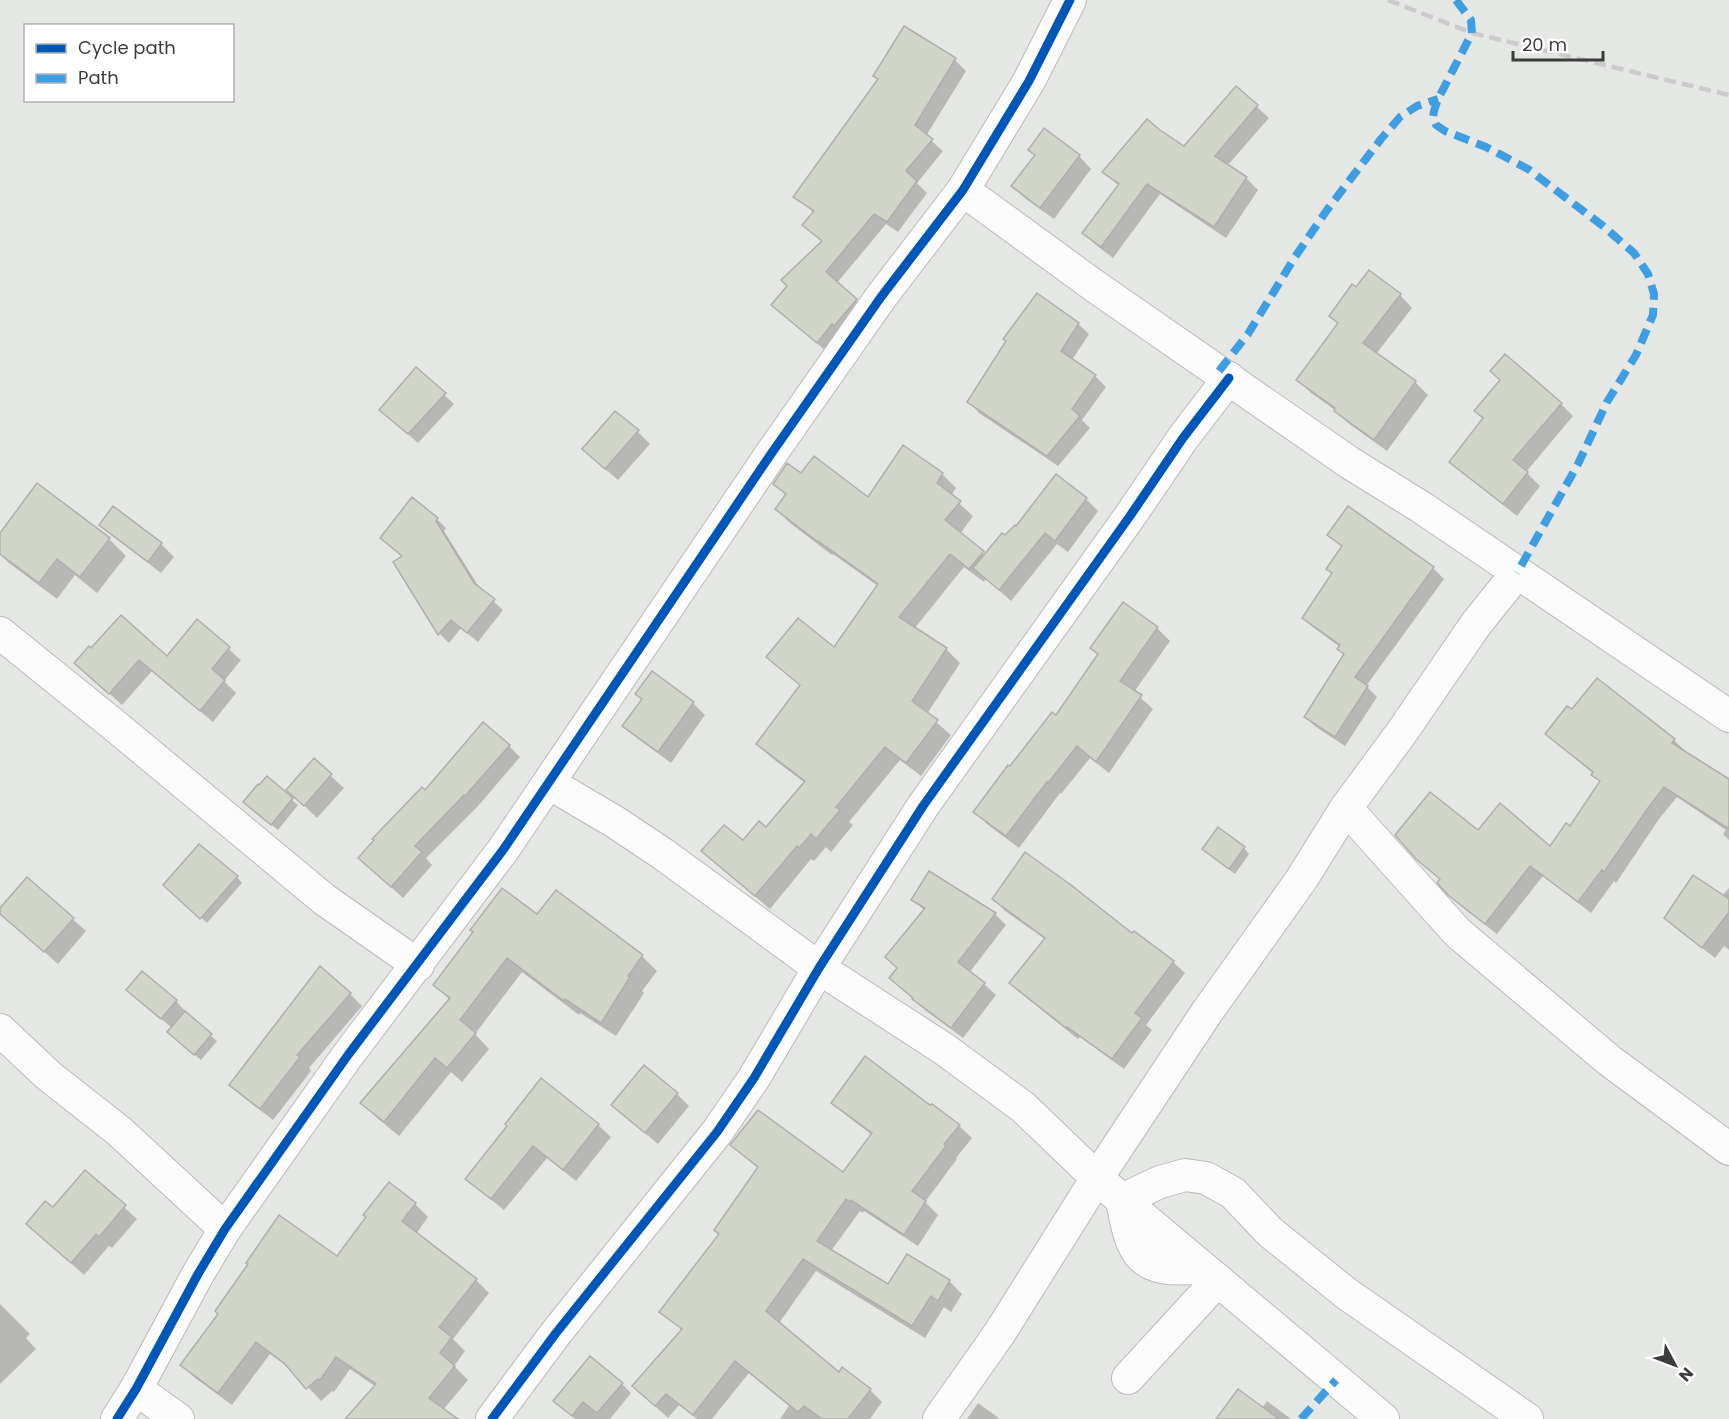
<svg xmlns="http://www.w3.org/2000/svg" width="1729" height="1419" font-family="Poppins,sans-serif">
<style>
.shadow{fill:#0003}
.building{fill:#d1d4c8;stroke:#aeafad;stroke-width:1.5}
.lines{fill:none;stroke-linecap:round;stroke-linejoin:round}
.street-casing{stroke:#babbb9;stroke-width:34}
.street{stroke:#fbfbfb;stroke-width:32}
.rail{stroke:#cacbca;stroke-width:4.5;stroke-dasharray:12 6;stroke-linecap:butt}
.quiet{stroke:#3f9ee2;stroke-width:8;stroke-dasharray:15 8;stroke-linecap:butt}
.cycleway-casing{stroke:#fff;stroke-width:13}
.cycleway{stroke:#0057b8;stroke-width:9}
</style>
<rect width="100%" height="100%" fill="#e5e7e4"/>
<!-- shadow -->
<g class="shadow">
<polygon points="905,28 955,60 966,71 926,136 943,151 917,183 927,193 898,232 886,224 837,283 867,311 828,353 773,305 823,242 804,225 814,213 795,196 879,80"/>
<polygon points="1236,88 1269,118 1227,166 1246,178 1258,190 1226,238 1160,194 1113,258 1096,245 1084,233 1119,186 1104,172 1184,148"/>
<polygon points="1030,150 1079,156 1091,169 1054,219 1026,199 1013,186 1036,156"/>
<polygon points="1400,295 1412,308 1376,354 1415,382 1428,395 1387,451 1348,423 1335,410 1311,393 1298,380"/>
<polygon points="1078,324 1089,334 1072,360 1095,376 1106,387 1082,420 1090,428 1058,466 979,413 969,402"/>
<polygon points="416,369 454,404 418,443 381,410"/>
<polygon points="1561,404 1573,416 1526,472 1540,486 1517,516 1464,474 1451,461"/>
<polygon points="638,432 650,444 618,480 597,462"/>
<polygon points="942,474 956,488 951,496 973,516 960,534 985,555 1016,528 1056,476 1086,499 1098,511 1068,552 1057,544 1011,601 986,579 984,582 964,567 914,629 946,649 960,663 927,714 951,735 921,776 900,760 849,822 853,825 831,852 826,847 814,861 811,859 770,909 717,865 703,851 743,843 766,829 805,783 772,758 758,744 801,686 768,657 834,650 878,586 833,554 832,555 790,523 776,509 786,495 775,484 801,475 869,499"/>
<polygon points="113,508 161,544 174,557 161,573 114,537 101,525"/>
<polygon points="1349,508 1434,569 1444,579 1366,686 1377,697 1345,746 1316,727 1305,716 1345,655 1340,647 1314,628 1304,618 1334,574 1343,548 1329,535"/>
<polygon points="437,519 446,528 444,531 481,590 503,610 478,642 461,628 449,643 440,634 395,563 403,557 382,538"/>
<polygon points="0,535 109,539 126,556 97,593 75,575 57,599 9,563 0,554"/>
<polygon points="1123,604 1157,628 1170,641 1134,692 1153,709 1109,773 1090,758 1061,794 1060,793 1019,848 988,825 975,812 1010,768 1057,718 1099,655 1091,648"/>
<polygon points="197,621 241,660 224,681 236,693 213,722 152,671 122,705 76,663 167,658"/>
<polygon points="1597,680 1674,740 1686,752 1729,781 1729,840 1723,834 1726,830 1677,797 1659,819 1616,883 1614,881 1591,913 1543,876 1497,934 1462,907 1450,894 1441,880 1417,858 1479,833 1550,848 1570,828 1601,782 1593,775 1594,774 1559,745 1547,733 1572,711"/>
<polygon points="637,694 693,703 705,715 671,763 637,738 624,726 643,700"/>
<polygon points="509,746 520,757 478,806 426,858 432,865 403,898 372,870 425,792"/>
<polygon points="314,761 344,788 317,818 288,790"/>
<polygon points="267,778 298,805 278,830 251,808"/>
<polygon points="1244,848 1249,854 1235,874 1210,855"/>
<polygon points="237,877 242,883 207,923 171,891"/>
<polygon points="27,879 86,931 58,964 0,912"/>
<polygon points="1729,888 1729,950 1724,946 1715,958 1677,929 1665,917 1722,896"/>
<polygon points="556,892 642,956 657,971 642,991 644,993 616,1036 580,1013 579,1015 522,972 475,1034 489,1049 462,1082 451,1072 399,1136 377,1118 363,1103 450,1000 435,985 538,916"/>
<polygon points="994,899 1132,935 1173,962 1185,973 1146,1025 1152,1030 1124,1069 1080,1037 1078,1039 1022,994 1011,983 1045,939 1005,911"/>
<polygon points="913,900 995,914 1006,925 969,973 984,984 996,995 963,1038 925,1010 891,978 898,969 925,911"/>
<polygon points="128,990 176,1001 188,1014 187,1015 217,1041 201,1060 175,1038 172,1028"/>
<polygon points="350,994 362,1006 309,1068 311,1071 273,1120 243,1097 231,1085"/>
<polygon points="677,1094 689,1106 658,1144 626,1117 613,1105"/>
<polygon points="833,1103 931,1108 959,1126 972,1138 956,1158 957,1159 925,1202 938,1215 918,1246 864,1211 863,1213 860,1211 831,1251 889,1287 908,1256 949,1281 962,1294 951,1312 944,1307 925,1338 816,1271 779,1323 839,1374 870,1390 882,1402 870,1419 780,1419 789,1406 749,1373 712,1419 697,1419 679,1405 668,1418 646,1398 682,1330 661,1312 720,1234 759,1169 732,1145 843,1174 872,1135 846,1115"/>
<polygon points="598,1125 611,1137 576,1181 547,1158 504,1210 480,1191 467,1178 509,1126"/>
<polygon points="85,1172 137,1219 112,1248 109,1246 84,1275 28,1224 53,1209"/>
<polygon points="389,1184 415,1204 428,1217 416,1234 476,1280 489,1293 453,1339 465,1351 454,1366 468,1380 443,1410 454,1419 347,1419 376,1387 350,1369 334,1392 332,1391 321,1401 294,1372 270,1354 232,1405 195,1378 182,1365 337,1258 368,1217"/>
<polygon points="0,1304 30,1334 26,1338 36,1349 0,1384"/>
<polygon points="622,1384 631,1393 610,1419 575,1419 555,1401"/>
<polygon points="1267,1401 1291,1419 1218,1419 1262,1408"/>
<polygon points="978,1403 996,1416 999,1419 967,1419"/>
</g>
<!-- building -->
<g class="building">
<polygon points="904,26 956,58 915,125 933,139 906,171 917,181 887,222 874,214 826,272 857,299 834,326 832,324 817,343 771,305 787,286 781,280 822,241 802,225 814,211 793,197 878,79 873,76"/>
<polygon points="1236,86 1258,105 1215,156 1247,177 1214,227 1147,184 1101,247 1082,233 1119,184 1102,172 1147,119 1160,130 1184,146"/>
<polygon points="1044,128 1080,155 1040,208 1011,186 1035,155 1028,150"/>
<polygon points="1369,270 1401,294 1363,343 1416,381 1374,440 1334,411 1335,408 1296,380 1338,323 1329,316 1352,284 1356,287"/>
<polygon points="1037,293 1079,323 1061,351 1096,375 1072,409 1080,416 1047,456 967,402 1006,341 1003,339"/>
<polygon points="1505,354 1562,403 1513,460 1528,472 1503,504 1449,462 1483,418 1474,411 1500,380 1490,371"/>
<polygon points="416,367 446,393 408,434 379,410"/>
<polygon points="615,411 639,430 605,469 582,449"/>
<polygon points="903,445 943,473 937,483 961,501 945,520 984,551 969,569 950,554 899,617 947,648 912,701 938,720 906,763 885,747 836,807 840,810 816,839 811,834 799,848 797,846 755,896 701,851 724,825 743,840 759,821 766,827 805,781 756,744 800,685 766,657 798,618 834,647 878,584 818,541 818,542 775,509 786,494 773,484 787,463 801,473 814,456 868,497"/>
<polygon points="1056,474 1087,498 1055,541 1045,533 999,590 973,568 1002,533 1005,535 1015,525 1016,526"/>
<polygon points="37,483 110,538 80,577 57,559 39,583 0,554 0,533"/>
<polygon points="412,497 438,518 436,521 474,583 495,599 467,633 451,620 438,635 393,562 402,556 380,538"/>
<polygon points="113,506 162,543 148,562 99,525"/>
<polygon points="1348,506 1434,567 1355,677 1368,686 1335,737 1304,717 1344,654 1337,649 1340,645 1302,618 1332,573 1326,569 1342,546 1327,535"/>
<polygon points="1123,602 1158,627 1120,681 1142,695 1096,762 1077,746 1048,783 1047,782 1006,836 973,812 1008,765 1010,766 1052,712 1056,715 1098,654 1090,648"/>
<polygon points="121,615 167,656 197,619 230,647 212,669 225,680 200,711 139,660 109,694 74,663 89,646 91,648"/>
<polygon points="652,671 694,702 658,752 622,726 642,699 635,694"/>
<polygon points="1597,678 1675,739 1672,743 1729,779 1729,829 1664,787 1648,808 1604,872 1602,870 1578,902 1530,866 1485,924 1448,895 1437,883 1440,879 1416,859 1395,835 1430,792 1478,830 1500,803 1550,846 1566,823 1570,826 1600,781 1591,775 1593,772 1545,734 1567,706 1572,709"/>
<polygon points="483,722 510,745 465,796 464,795 415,846 422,852 391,887 358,858 374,840 372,839 422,787 425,790"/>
<polygon points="314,758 332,774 304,806 286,790"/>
<polygon points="267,776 293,798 271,825 243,802 258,784 259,785"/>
<polygon points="1218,827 1245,847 1229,869 1202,849"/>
<polygon points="199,844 238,876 200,919 163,885"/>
<polygon points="1025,852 1071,885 1132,933 1134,931 1174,961 1135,1013 1142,1018 1112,1059 1067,1027 1066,1028 1009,983 1045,938 992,899"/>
<polygon points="929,871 996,913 958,962 985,983 951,1028 912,999 913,998 889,978 897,968 885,957 925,908 911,900"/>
<polygon points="1693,875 1729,899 1729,912 1702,948 1664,918"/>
<polygon points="27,877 74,918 44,952 0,914 0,908"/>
<polygon points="502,888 537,914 556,890 643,955 628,976 630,977 601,1023 565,999 564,1001 507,958 460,1020 476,1033 447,1068 435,1058 384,1122 360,1103 450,998 433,985 473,932 470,930"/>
<polygon points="320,966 351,993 297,1055 300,1057 260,1109 229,1085"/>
<polygon points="142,971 177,1000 161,1019 126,990"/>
<polygon points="185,1011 212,1034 194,1055 167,1032"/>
<polygon points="865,1056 930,1105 932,1104 960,1125 944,1144 946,1146 912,1191 926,1201 904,1235 851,1200 850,1202 846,1199 817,1241 888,1284 907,1254 950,1280 938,1301 931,1296 912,1326 803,1259 766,1311 839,1372 842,1367 871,1389 848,1419 822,1419 804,1406 798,1412 735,1361 693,1415 666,1394 655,1406 632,1386 682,1329 659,1312 719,1234 714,1230 758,1167 730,1145 758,1110 843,1172 872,1133 831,1103"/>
<polygon points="644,1065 678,1093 645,1133 611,1105"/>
<polygon points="541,1078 599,1124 563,1170 533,1146 491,1199 465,1179 507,1126 505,1124"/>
<polygon points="85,1170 126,1205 99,1237 96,1234 71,1263 26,1224 45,1201 53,1207"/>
<polygon points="389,1182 416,1203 402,1221 477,1279 439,1327 452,1337 440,1353 455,1366 429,1398 458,1419 345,1419 376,1384 336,1357 320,1380 318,1379 306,1389 284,1363 256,1342 218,1393 180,1365 218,1314 215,1311 248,1264 246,1263 279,1215 337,1256 366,1217 363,1215"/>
<polygon points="590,1356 623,1383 597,1413 583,1402 572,1416 553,1401"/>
<polygon points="1238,1389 1279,1419 1216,1419"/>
</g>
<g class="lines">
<!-- street casing -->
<g class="street-casing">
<g id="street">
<polyline points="963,190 1096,287 1350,463 1421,507 1729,716"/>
<polyline points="0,633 114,725 325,900 418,965"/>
<polyline points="549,783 615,822 663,854 819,968 944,1049 1023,1107 1097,1178 1122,1200 1383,1419"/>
<polyline points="1346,808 1458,933 1610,1061 1729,1149"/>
<polyline points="0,1030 49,1076 119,1131 225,1229"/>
<path d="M 1201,1267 C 1139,1274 1132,1256 1122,1200 L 1160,1182 L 1185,1175 L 1206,1178 L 1233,1193 L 1270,1232 L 1347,1294 L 1527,1419"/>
<polyline points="1128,1378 1218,1280"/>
<polyline points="136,1389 178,1419"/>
<polyline points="117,1419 136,1389 198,1274 225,1229 348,1055 503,850 771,454 881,297 963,190 1029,81 1070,0"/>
<polyline points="492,1419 556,1333 717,1132 754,1078 819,968 923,806 1130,516 1183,438 1229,378"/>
<polyline points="939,1419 999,1334 1097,1178 1207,1012 1301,880 1346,808 1402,732 1476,624 1517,573"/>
</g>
</g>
<!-- street -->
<use href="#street" class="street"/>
<!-- rail -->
<polyline class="rail" points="1388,0 1472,33 1729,95"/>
<!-- quiet -->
<g class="quiet">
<polyline points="1456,0 1471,20 1472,33 1438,99 1434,111 1433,118 1436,125 1445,131 1486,147 1528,169 1603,226 1634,253 1648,274 1654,294 1653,315 1636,355 1607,402 1578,464 1517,573"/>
<polyline points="1219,371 1248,334 1295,257 1327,210 1381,139 1400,117 1417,106 1438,99"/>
<polyline points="1301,1419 1336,1380"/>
</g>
<!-- cycleway casing -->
<g class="cycleway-casing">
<g id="cycleway">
<polyline points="117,1419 136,1389 198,1274 225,1229 348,1055 503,850 771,454 881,297 963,190 1029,81 1070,0"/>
<polyline points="492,1419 556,1333 717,1132 754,1078 819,968 923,806 1130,516 1183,438 1229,378"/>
</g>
</g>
<!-- cycleway -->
<use href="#cycleway" class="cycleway"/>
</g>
<!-- legend -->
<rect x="24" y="24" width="210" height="78" fill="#ffffff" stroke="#b1b1b1" stroke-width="1.5"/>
<rect x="36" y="44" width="30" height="9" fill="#0057b8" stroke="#b1b1b1" stroke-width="1.5"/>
<text x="78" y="54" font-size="18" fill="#3b3d3b">Cycle path</text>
<rect x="36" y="74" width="30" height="9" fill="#3f9ee2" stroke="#b1b1b1" stroke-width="1.5"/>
<text x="78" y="84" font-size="18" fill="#3b3d3b">Path</text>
<!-- north arrow -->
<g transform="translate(1675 1365) rotate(131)" stroke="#ffffff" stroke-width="4.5" paint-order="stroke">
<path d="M0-4.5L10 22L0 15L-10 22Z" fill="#3b3d3b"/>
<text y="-9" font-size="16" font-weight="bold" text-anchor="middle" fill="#3b3d3b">N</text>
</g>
<!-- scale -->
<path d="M1513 51v9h90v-9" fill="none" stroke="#3b3d3b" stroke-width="3"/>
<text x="1522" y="51" font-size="18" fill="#3b3d3b" stroke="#ffffff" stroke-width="4.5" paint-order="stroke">20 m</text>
</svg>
